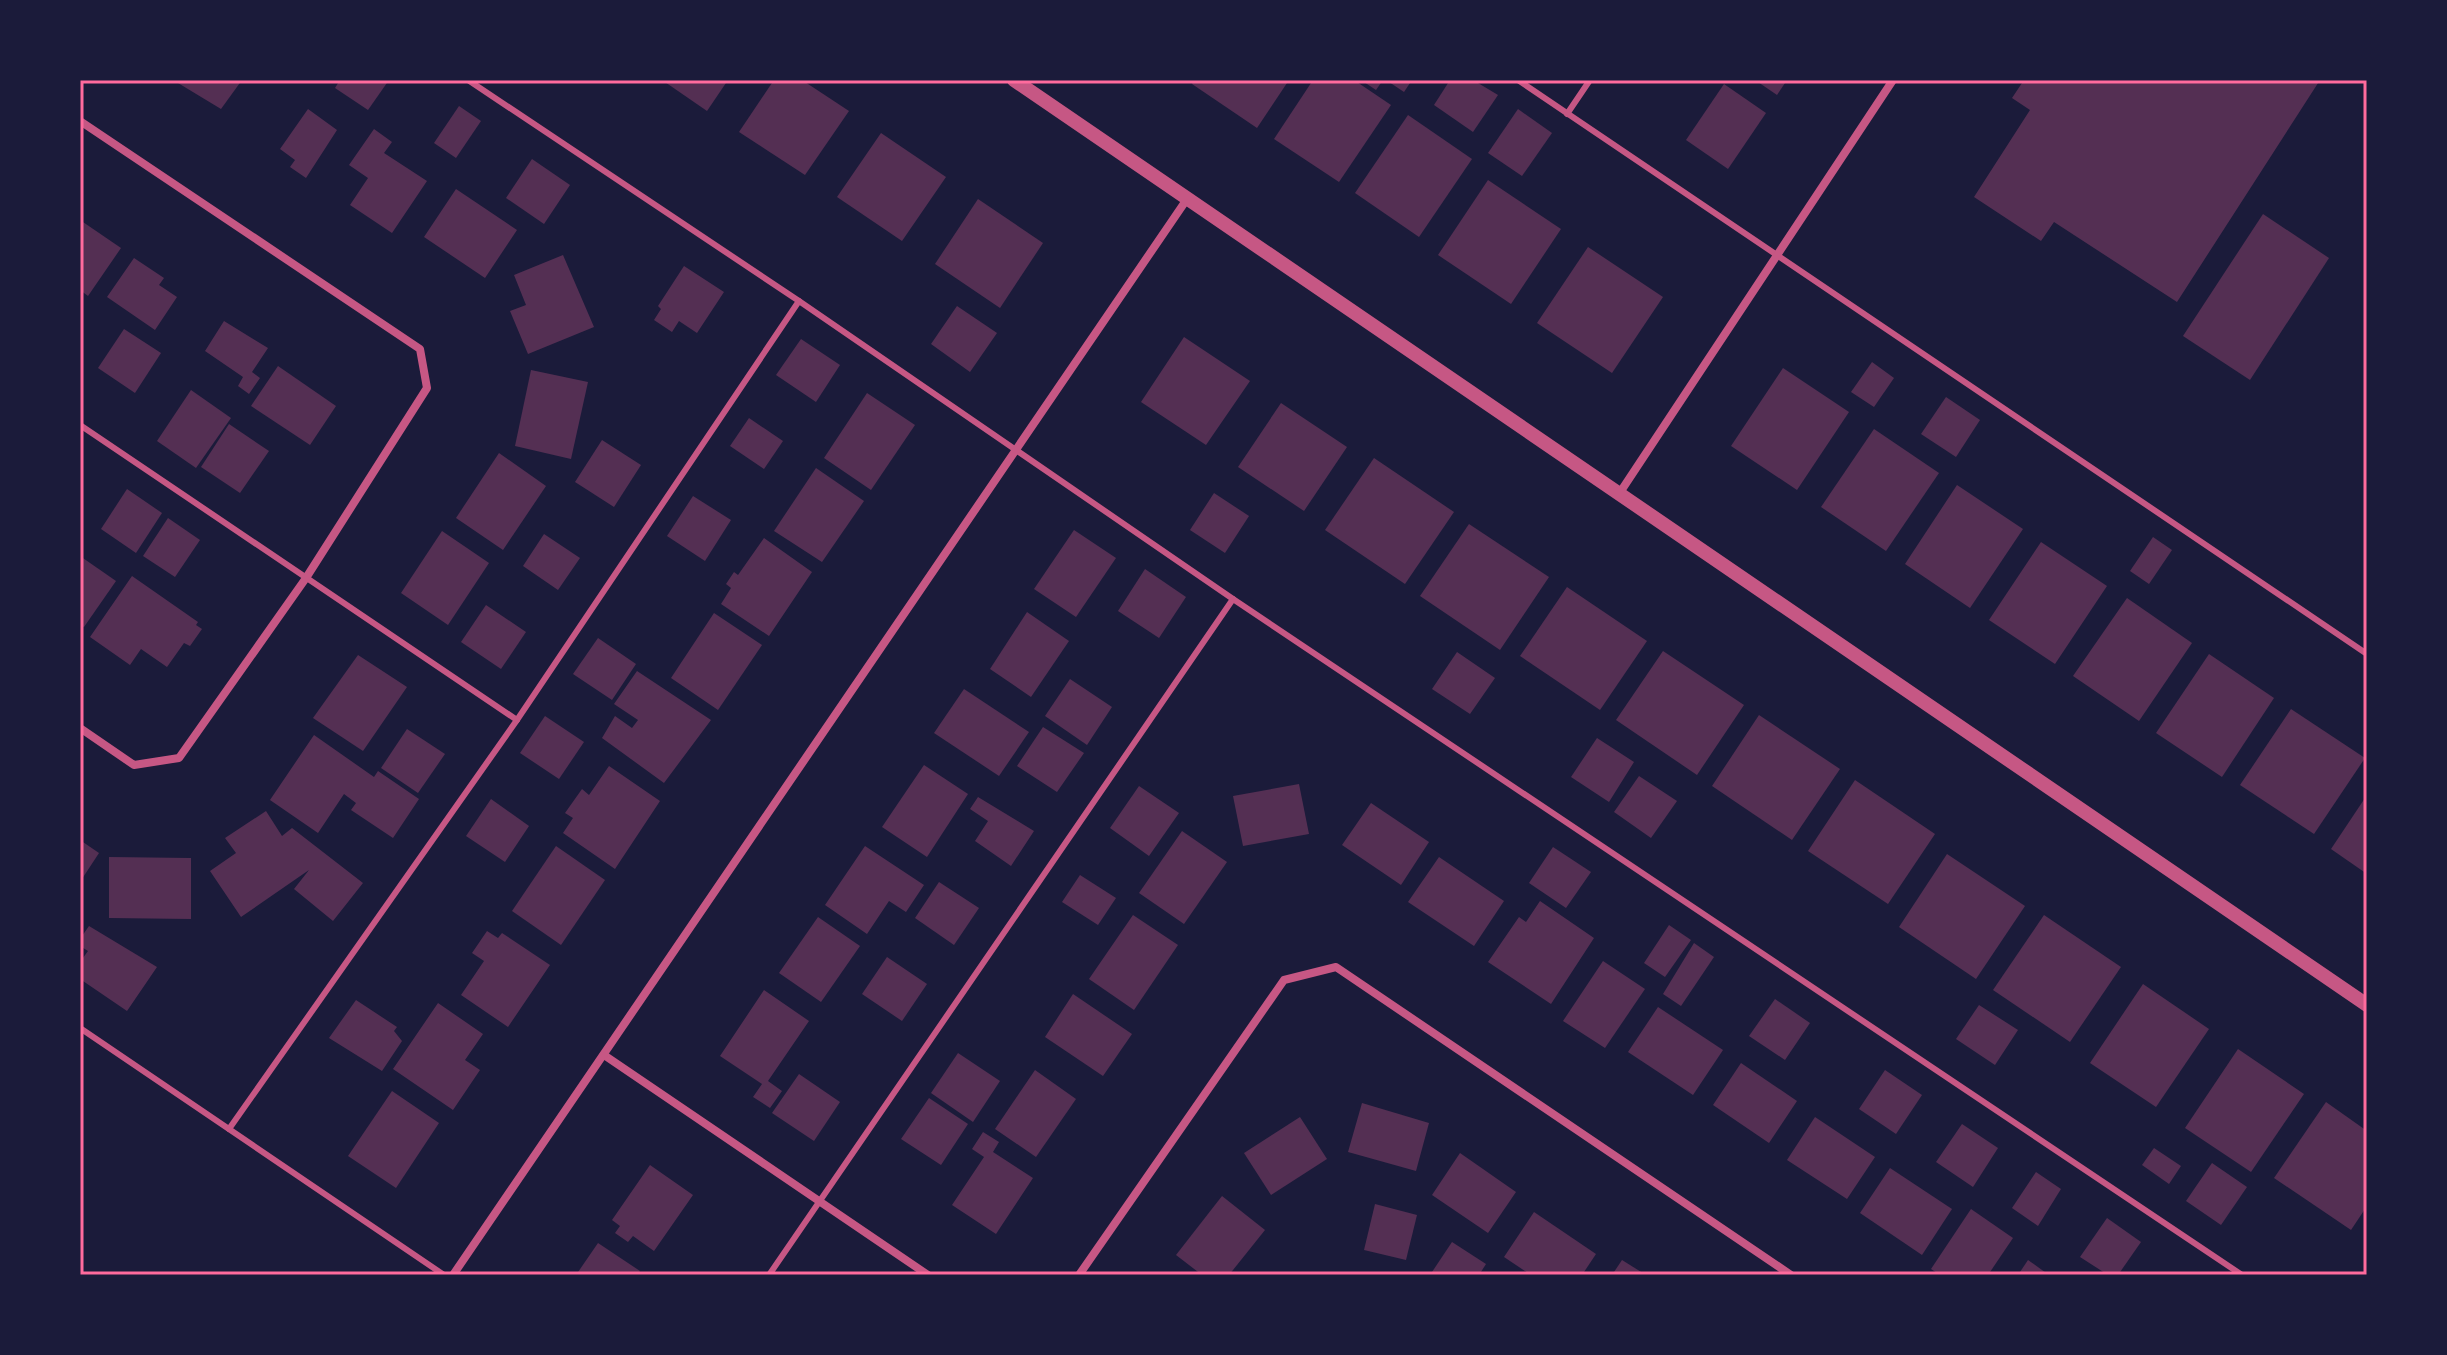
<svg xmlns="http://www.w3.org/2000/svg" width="2447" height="1355" font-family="Inter,sans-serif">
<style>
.building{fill:#542f53}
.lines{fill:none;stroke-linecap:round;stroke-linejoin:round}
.service{stroke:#c65784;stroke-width:6}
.minor{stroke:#c65784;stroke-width:8}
.tertiary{stroke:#c65784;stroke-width:14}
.neatline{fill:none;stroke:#ff6b9d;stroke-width:3}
</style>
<rect width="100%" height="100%" fill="#1b1b3a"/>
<!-- building -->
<g class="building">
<polygon points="180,80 242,80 221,109 178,83"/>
<polygon points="340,80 389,80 368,110 335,88"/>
<polygon points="662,80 728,80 707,111"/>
<polygon points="774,80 802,80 849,111 805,175 739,132"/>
<polygon points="1194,80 1289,80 1257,128 1192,84"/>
<polygon points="1313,80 1354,80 1391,105 1339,182 1274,139"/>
<polygon points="1361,80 1383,80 1376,90"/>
<polygon points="1386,80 1412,80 1404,92"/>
<polygon points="1450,80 1473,80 1498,95 1473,132 1434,105"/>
<polygon points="1755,80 1787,80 1777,95"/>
<polygon points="2024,80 2320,80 2177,302 2054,222 2041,241 1974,197 2030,110 2012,98"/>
<polygon points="1724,84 1766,113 1728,169 1686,140"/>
<polygon points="459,106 481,121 456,158 434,143"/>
<polygon points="308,109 337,130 306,178 290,167 295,160 280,149"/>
<polygon points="1518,109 1552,133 1522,176 1488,153"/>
<polygon points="1408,115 1472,159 1419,237 1355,193"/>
<polygon points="374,129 392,142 384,153 427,181 392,233 350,205 368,178 349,165"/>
<polygon points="881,133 946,177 902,241 837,197"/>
<polygon points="532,159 570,185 544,224 506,198"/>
<polygon points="1488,180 1561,229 1511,304 1438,255"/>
<polygon points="456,189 517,230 485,278 424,237"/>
<polygon points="978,199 1043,243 1000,308 935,264"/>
<polygon points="2263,214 2329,258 2250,380 2183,336"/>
<polygon points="80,220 121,248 88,296 80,290"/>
<polygon points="1588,247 1663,297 1612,373 1537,323"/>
<polygon points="563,255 594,327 528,354 510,311 526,305 514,275"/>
<polygon points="134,258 164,278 159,285 177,297 155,330 107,297"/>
<polygon points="684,266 724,292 697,333 679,321 672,332 654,320 661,309 658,306"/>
<polygon points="957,306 997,333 970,372 931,344"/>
<polygon points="224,321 268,348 252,372 260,378 249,394 238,386 243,377 205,351"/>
<polygon points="124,329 161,353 135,393 98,368"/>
<polygon points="1184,337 1250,381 1206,445 1141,402"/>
<polygon points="801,339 840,365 816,402 776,375"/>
<polygon points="1872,362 1894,378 1874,407 1851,392"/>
<polygon points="278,366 336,406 310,445 251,406"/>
<polygon points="1783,368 1849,412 1797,490 1731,446"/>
<polygon points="531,370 588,382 571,459 515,446"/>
<polygon points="191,390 231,418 196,468 157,441"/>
<polygon points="867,393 915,425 871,490 824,458"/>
<polygon points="1946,397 1980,420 1956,457 1921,434"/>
<polygon points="1281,403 1347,447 1304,511 1238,467"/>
<polygon points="749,418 783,441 764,469 730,446"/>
<polygon points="229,424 269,451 240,493 201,467"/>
<polygon points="1874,429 1939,473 1886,551 1821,507"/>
<polygon points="602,440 641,465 614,507 575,482"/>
<polygon points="499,453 546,486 503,550 456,518"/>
<polygon points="1374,458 1454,512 1405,584 1325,530"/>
<polygon points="816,468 864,501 822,562 774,531"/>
<polygon points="1957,485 2023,529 1970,608 1905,564"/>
<polygon points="127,489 162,513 136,553 101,529"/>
<polygon points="1214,493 1249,516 1225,553 1190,530"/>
<polygon points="693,496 731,520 705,561 667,536"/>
<polygon points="168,518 200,540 175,577 143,556"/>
<polygon points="1469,524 1549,577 1500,650 1420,596"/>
<polygon points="1074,530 1116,558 1076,617 1034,589"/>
<polygon points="442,531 489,563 448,625 401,593"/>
<polygon points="544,534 580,558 558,590 523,566"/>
<polygon points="2153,537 2172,550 2149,584 2130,571"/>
<polygon points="764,538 812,572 769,636 721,604 731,588 726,584 734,572 738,575"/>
<polygon points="2041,542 2107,586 2055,664 1989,620"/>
<polygon points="80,556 116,581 84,627 80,625"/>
<polygon points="1145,569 1186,597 1159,638 1118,611"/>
<polygon points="132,576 198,622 196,625 202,629 190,646 184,643 167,667 141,649 130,665 90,637"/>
<polygon points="1567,587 1647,641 1600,710 1520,656"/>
<polygon points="2127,598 2192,643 2139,721 2073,676"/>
<polygon points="486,605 526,632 501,669 461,642"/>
<polygon points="1027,612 1069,641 1031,697 990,669"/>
<polygon points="714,613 762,645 718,710 671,678"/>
<polygon points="598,638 636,664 612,700 573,674"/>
<polygon points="1663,651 1744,705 1697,775 1616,720"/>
<polygon points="1457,652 1495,678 1470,714 1432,689"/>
<polygon points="2209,654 2274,698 2222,777 2156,733"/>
<polygon points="358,655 407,687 363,751 313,718"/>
<polygon points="637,671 711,720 664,783 602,738 615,716 632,728 638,720 614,704"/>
<polygon points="1070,679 1112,707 1087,745 1045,716"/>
<polygon points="964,689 1029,732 999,776 934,733"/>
<polygon points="2291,709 2365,758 2314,834 2240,785"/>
<polygon points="1759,715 1840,769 1792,840 1712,786"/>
<polygon points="545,716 584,742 559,779 520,753"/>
<polygon points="1043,727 1084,753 1057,792 1017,766"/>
<polygon points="407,729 445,754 418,793 381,768"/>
<polygon points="314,735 374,777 378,771 419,799 393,838 351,810 356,803 344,794 318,833 270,800"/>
<polygon points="1597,738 1634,762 1609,802 1571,777"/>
<polygon points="924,765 968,794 927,857 882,827"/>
<polygon points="609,766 660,801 615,869 563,833 573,818 565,813 582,789 589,795"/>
<polygon points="1639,776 1677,801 1651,838 1614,812"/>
<polygon points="1855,780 1935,834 1888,904 1808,851"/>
<polygon points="1299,784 1309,834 1243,846 1233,796"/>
<polygon points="1139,786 1179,813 1149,856 1110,828"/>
<polygon points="2367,795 2367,874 2331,849"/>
<polygon points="978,797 1034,831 1011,866 975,841 988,821 970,809"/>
<polygon points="491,799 529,826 505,862 466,836"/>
<polygon points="1371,803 1429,842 1401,885 1342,845"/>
<polygon points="266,811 282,836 292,828 363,883 333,921 294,889 309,870 241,917 210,871 236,853 225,838"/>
<polygon points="1182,831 1227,862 1184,924 1139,893"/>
<polygon points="80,840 99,853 80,882"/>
<polygon points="556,846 605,880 561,945 512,911"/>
<polygon points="865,846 924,885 906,912 889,901 867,934 825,905"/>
<polygon points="1553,847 1591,872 1566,908 1529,883"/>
<polygon points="1947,854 2025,906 1976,979 1899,927"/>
<polygon points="109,857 191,858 191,919 109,918"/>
<polygon points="1439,857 1504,901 1474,946 1408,902"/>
<polygon points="1080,875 1116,898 1098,925 1062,902"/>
<polygon points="939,882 979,908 954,945 915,918"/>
<polygon points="1540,901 1594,938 1551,1004 1488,962 1519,917 1526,922"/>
<polygon points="1133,915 1178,945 1134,1010 1089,979"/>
<polygon points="2044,915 2121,967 2070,1042 1993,990"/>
<polygon points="818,917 860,946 821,1002 779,973"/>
<polygon points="1669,925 1691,940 1665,977 1644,963"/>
<polygon points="89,926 157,967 127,1011 80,979 80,962 88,951 80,946 80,939"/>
<polygon points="487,931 498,938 502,933 550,965 508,1027 461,995 484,961 472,953"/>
<polygon points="1694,943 1714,957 1681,1006 1663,994"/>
<polygon points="887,957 927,984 902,1021 862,994"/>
<polygon points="1603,961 1645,989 1605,1048 1563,1021"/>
<polygon points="2143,984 2209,1029 2156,1107 2090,1063"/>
<polygon points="764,990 809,1021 768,1081 782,1091 770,1108 753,1097 762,1084 720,1056"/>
<polygon points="1073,994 1132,1034 1103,1076 1045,1037"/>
<polygon points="1775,999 1810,1023 1785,1060 1749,1036"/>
<polygon points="356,1000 397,1027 394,1031 402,1041 382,1071 329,1038"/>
<polygon points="438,1003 483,1034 465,1060 480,1070 453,1110 393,1069"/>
<polygon points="1979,1005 2018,1030 1995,1065 1956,1039"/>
<polygon points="1658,1007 1723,1050 1693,1095 1628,1052"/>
<polygon points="2238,1049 2304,1094 2251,1172 2185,1128"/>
<polygon points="958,1053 1000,1081 973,1122 931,1093"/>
<polygon points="1741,1063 1797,1101 1769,1143 1713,1105"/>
<polygon points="1035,1070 1076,1099 1036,1157 995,1129"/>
<polygon points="1885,1070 1922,1095 1896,1134 1859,1109"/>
<polygon points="799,1074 840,1102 814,1141 772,1113"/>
<polygon points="392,1091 439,1123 396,1188 348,1156"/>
<polygon points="929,1098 968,1124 941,1165 901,1139"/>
<polygon points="2326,1102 2367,1131 2367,1206 2351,1230 2274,1178"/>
<polygon points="1362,1103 1429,1123 1416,1171 1348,1152"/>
<polygon points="1300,1117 1327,1159 1271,1195 1244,1153"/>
<polygon points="1815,1117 1875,1157 1847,1199 1787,1160"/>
<polygon points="1962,1124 1998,1148 1973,1187 1936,1162"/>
<polygon points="983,1132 999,1142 993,1152 1033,1178 996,1234 952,1205 984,1157 972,1149"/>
<polygon points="2154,1148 2181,1166 2169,1184 2142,1165"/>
<polygon points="1460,1153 1516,1192 1488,1233 1432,1195"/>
<polygon points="2212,1163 2247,1187 2221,1225 2186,1201"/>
<polygon points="650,1165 693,1195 654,1251 633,1236 628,1242 615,1233 620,1226 612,1220"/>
<polygon points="1890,1168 1952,1209 1922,1255 1860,1213"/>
<polygon points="2036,1172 2061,1189 2038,1226 2012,1208"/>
<polygon points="1222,1196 1265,1230 1229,1275 1202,1275 1176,1255"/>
<polygon points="1375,1204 1417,1215 1406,1260 1364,1250"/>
<polygon points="1971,1209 2013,1238 1988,1275 1940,1275 1931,1269"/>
<polygon points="1534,1212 1596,1254 1582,1275 1531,1275 1504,1257"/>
<polygon points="2107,1218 2141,1242 2118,1275 2108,1275 2080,1257"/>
<polygon points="1452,1242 1486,1264 1479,1275 1430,1275"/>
<polygon points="598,1243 640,1271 637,1275 576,1275"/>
<polygon points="1622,1260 1646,1275 1612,1275"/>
<polygon points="2028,1260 2049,1275 2018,1275"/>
</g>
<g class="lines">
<!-- service -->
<g class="service">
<polyline points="468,80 799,301 1233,599 2242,1275"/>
<polyline points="1518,80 2367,654"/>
<polyline points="1567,114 1590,80"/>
<polyline points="80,425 517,720"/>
<polyline points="80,1028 444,1275"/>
<polyline points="229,1129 517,720 799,301"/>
<polyline points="769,1275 1233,599"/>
</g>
<!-- minor -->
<g class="minor">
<polyline points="80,121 420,349 427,388 306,578 179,758 134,765 80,728"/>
<polyline points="1619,494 1893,80"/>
<polyline points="604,1055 928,1275"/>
<polyline points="453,1275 1187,199"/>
<polyline points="1079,1275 1284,980 1336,967 1791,1275"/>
</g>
<!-- tertiary -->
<polyline class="tertiary" points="1014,80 2367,1005"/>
</g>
<!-- border -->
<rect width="2447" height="1355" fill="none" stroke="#1b1b3a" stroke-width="164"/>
<rect x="82" y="82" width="2283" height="1191" class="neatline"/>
</svg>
